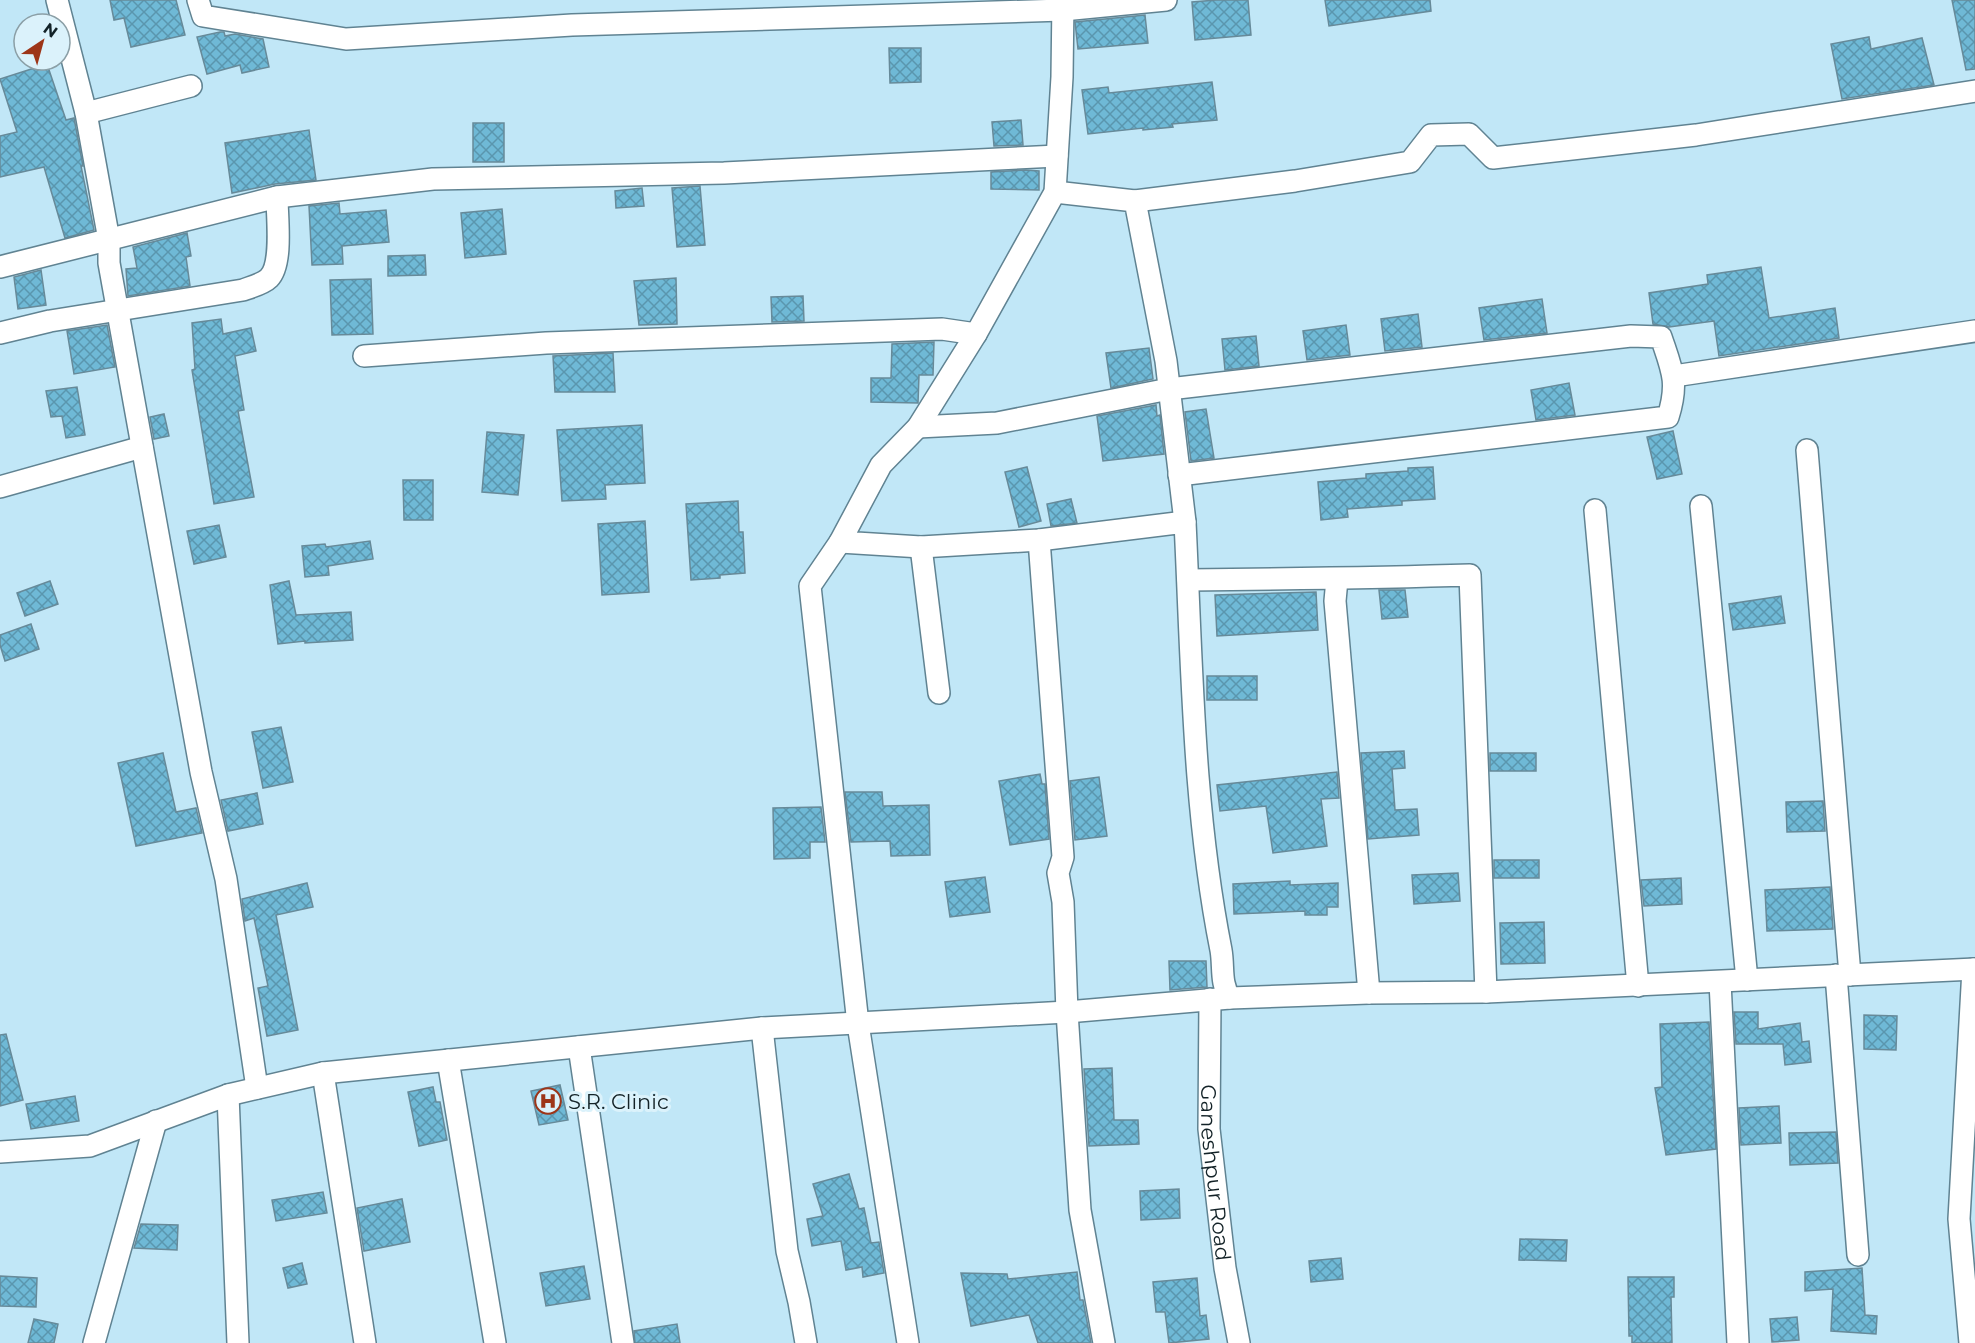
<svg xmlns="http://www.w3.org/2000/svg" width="1975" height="1343" font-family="Montserrat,sans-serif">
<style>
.building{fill:url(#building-cross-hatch);stroke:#678a99;stroke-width:1.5}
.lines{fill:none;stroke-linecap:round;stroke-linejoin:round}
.minor-casing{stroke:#608392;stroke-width:24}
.minor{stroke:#fff;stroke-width:21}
.labels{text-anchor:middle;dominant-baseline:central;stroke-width:6;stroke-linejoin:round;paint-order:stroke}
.poi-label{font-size:21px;fill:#132227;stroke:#dbf2fb;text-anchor:start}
.street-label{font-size:21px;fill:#132227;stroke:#dbf2fb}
</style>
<defs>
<pattern id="building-cross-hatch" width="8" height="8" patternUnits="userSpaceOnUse" patternTransform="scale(1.5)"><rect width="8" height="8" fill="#6fb9d6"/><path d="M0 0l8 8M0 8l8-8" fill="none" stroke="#5a96ae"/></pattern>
</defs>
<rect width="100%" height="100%" fill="#c1e7f7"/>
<!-- building -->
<g class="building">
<polygon points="110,0 176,0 185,35 131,47 124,18 114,20"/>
<polygon points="1216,0 1248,0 1251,35 1195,40 1192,2"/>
<polygon points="1325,0 1430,0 1431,11 1329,26"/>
<polygon points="1952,0 1975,0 1975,69 1966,70"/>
<polygon points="1145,15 1148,43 1078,49 1075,22"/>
<polygon points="220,32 224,32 225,36 235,34 263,39 269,67 242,73 240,65 207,74 197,37"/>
<polygon points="1869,37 1871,49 1922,38 1934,85 1842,99 1831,44"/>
<polygon points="889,48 921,48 921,82 890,83"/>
<polygon points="47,64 66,120 74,118 83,166 81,166 94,230 65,238 44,167 0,177 0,136 17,132 0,79"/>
<polygon points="1212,82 1217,120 1172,124 1173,127 1143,130 1143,128 1088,134 1082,90 1108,87 1109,93"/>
<polygon points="1021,120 1023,145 994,146 992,122"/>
<rect x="473" y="123" width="31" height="39"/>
<polygon points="309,130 316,180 275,184 232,193 225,143"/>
<polygon points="1025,170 1039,171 1039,190 991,189 991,172"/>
<polygon points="700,186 705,245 677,247 672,188"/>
<polygon points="642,188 644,206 616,208 615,191"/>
<polygon points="339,203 340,214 386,210 389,242 342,246 343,264 312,265 309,206"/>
<polygon points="502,209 506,254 465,258 461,213"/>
<polygon points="187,233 191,256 186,257 190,286 128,296 126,269 137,268 133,247"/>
<polygon points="425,255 426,275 388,276 388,256"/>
<polygon points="1761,267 1769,318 1835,308 1839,338 1719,356 1714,321 1669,327 1653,324 1649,293 1708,284 1707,275"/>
<polygon points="41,270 46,305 18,309 14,277"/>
<polygon points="676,278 677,324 639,325 634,281"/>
<polygon points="371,279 373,334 332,335 330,280"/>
<polygon points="803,296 804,321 772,322 771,297"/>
<polygon points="1542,299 1547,333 1484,340 1479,308"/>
<polygon points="1418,314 1422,347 1385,351 1381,319"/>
<polygon points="221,319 223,334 251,328 256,351 235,356 244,410 238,411 254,497 214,504 192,370 195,369 192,323"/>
<polygon points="107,325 115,367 74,374 67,331"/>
<polygon points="1346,325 1350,355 1307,360 1303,331"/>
<polygon points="1256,336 1259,366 1225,370 1222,339"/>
<polygon points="934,342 933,375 919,375 918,403 871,402 871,378 891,378 892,344"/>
<polygon points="1149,348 1153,379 1111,388 1106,353"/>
<polygon points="613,353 615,392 555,392 553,356"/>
<polygon points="1569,383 1575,415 1536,420 1531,390"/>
<polygon points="77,387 85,435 66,438 62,416 51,417 46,391"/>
<polygon points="1156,405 1157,416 1160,415 1164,454 1103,461 1097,416"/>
<polygon points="1206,409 1214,458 1191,461 1185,412"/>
<polygon points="164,414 169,436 154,439 150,417"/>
<polygon points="642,425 645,483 605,485 606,499 562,501 557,430"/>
<polygon points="1673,431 1682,474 1657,479 1647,437"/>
<polygon points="487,432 524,435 518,495 482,492"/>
<polygon points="1027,467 1041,521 1019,527 1005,472"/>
<polygon points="1433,467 1435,499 1402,501 1402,505 1347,509 1348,517 1321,520 1318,482 1366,478 1366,474 1408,471 1408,468"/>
<polygon points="403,480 433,480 433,520 404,520"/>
<polygon points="1071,499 1077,523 1051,526 1047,504"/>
<polygon points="738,501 739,532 743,532 745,573 720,575 720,578 691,580 686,504"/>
<polygon points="645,521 649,592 602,595 598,524"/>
<polygon points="219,525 226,557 194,564 187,531"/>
<polygon points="370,541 373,559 328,566 329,575 305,577 302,546 325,544 326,547"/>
<polygon points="50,581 58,604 25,616 17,593"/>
<polygon points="289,581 296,615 351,612 353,640 305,643 305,641 278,644 270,585"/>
<polygon points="1379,590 1405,590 1408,617 1382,619"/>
<polygon points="1316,592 1318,630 1217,636 1215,595"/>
<polygon points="1781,596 1785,623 1733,630 1729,604"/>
<polygon points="31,624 39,649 5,661 0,645 0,635"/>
<rect x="1207" y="676" width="50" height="24"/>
<polygon points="281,727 293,782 263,788 252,732"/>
<polygon points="1404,751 1405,768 1392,769 1395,810 1417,809 1419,835 1368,839 1361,753"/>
<polygon points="163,753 176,812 196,808 202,833 136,846 118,763"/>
<rect x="1490" y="753" width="46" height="18"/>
<polygon points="1337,772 1339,798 1321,799 1327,846 1273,853 1266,806 1220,811 1217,785"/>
<polygon points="1040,774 1042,784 1045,784 1049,839 1010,845 999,781"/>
<polygon points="1099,777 1107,836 1075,840 1070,781"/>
<polygon points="845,792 882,792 883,806 929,805 930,855 891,856 890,841 851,842"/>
<polygon points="257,793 263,824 228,831 221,800"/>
<polygon points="1823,801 1825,831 1787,832 1786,802"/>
<polygon points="821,807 825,842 810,842 810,858 774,859 773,808"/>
<rect x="1494" y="860" width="45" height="18"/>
<polygon points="1458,873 1460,901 1414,904 1412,875"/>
<polygon points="985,877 990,912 950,917 945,882"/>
<polygon points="1681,878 1682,904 1644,906 1641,880"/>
<polygon points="1290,881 1290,885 1338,883 1338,907 1327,907 1327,915 1305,915 1305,911 1234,914 1233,884"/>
<polygon points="307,883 313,907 276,915 298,1030 267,1036 258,988 268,986 254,918 245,921 242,899"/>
<polygon points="1830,887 1833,929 1767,931 1765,890"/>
<polygon points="1544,922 1545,963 1501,964 1500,923"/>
<polygon points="1169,961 1206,961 1207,987 1170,990"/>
<polygon points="1734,1012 1758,1012 1758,1029 1800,1023 1802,1042 1809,1041 1811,1062 1785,1065 1783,1044 1736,1044"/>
<polygon points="1864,1015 1897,1016 1896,1050 1864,1049"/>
<polygon points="1709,1022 1716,1149 1666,1155 1655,1088 1662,1087 1660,1024"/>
<polygon points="6,1034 23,1100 0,1106 0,1035"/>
<polygon points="1112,1068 1114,1120 1138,1120 1139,1144 1089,1146 1084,1069"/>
<polygon points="560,1085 568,1120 539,1125 531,1091"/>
<polygon points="433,1087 436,1102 440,1102 447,1140 419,1146 408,1092"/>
<polygon points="75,1096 79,1121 31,1129 26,1104"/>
<polygon points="1779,1106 1781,1143 1741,1145 1739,1108"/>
<polygon points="1836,1132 1838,1163 1790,1165 1789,1133"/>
<polygon points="849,1174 859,1209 864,1208 871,1243 879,1242 884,1273 863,1277 862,1267 846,1270 841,1241 812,1246 807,1219 823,1216 813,1184"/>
<polygon points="1179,1189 1180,1218 1141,1220 1140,1191"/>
<polygon points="323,1192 327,1213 276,1221 272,1200"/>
<polygon points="402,1199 410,1242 364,1251 357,1208"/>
<polygon points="141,1224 178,1225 177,1250 134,1248"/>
<polygon points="1520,1239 1567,1240 1566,1261 1519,1260"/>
<polygon points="1341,1258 1343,1279 1311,1282 1309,1261"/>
<polygon points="302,1263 307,1284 288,1288 283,1268"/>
<polygon points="584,1266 590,1299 546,1306 540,1273"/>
<polygon points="1862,1268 1865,1315 1877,1316 1876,1334 1831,1331 1833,1289 1805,1291 1805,1272"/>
<polygon points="1077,1272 1080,1300 1083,1300 1091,1343 1038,1343 1029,1315 971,1326 961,1273 1007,1274 1008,1279"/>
<polygon points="0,1276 37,1278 36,1307 0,1306"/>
<polygon points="1628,1277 1674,1277 1674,1297 1671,1297 1672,1343 1632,1343 1632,1336 1629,1336"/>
<polygon points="1197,1278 1200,1316 1206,1315 1209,1339 1169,1343 1165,1312 1156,1312 1153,1282"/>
<polygon points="1797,1317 1799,1340 1772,1342 1770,1319"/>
<polygon points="34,1319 58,1324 54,1343 28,1343"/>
<polygon points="677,1324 680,1343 635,1343 634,1331"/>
</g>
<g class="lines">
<!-- minor casing -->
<g class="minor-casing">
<g id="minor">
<polyline points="57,0 86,113 109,240 109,263 201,772 226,879 257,1088"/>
<polyline points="198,0 203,16 346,39 572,25 1063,10 1166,0"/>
<path d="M 1063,0 L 1062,77 L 1055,192 L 976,334 L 918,427 L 881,465 L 840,542 L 921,547 L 1039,540 L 1185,522 C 1192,665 1193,809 1221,950 C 1224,967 1220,983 1230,998"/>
<polyline points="86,113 191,86"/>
<polyline points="1055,192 1135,201 1166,361 1185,522"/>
<polyline points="1135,201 1295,181 1410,162 1431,135 1469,134 1493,158 1696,135 1975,91"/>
<polyline points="0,267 277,197 433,179 724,173 1057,156"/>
<path d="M 0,333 L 50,321 L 243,290 C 251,287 263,284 269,278 C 283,264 277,217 277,197"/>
<polyline points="364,356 546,343 942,329 976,334"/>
<polyline points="1674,376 1975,331"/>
<path d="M 918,427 L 997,423 L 1169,389 L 1631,336 L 1661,337 C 1672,370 1679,382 1668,417 L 1179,475"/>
<polyline points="1807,450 1850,975"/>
<polyline points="0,487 142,447"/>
<polyline points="1701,506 1747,980"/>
<polyline points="1595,510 1638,986"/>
<polyline points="1039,540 1063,857 1058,873 1063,902 1067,1012 1080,1210 1104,1343"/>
<polyline points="840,542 810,586 858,1024 908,1343"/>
<polyline points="921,547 939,693"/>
<polyline points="1337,579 1335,601 1369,993"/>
<path d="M 1188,580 C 1282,579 1376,578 1470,575 L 1486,992"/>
<polyline points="1836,975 1858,1255"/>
<polyline points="1720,982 1738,1343"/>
<path id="s1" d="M 1210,999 L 1209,1129 L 1225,1268 L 1239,1343"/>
<polyline points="762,1028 787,1251 799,1302 806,1343"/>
<polyline points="579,1047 623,1343"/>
<polyline points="448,1060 495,1343"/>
<polyline points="323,1073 365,1343"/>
<polyline points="228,1095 238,1343"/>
<polyline points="0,1152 90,1146 228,1095 323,1073 762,1028 1067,1012 1230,998 1369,993 1486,992 1975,969"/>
<polyline points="94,1343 156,1121"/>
<polyline points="1970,1343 1959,1219 1973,969"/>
</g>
</g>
<!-- minor -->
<use href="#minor" class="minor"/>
</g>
<!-- icons -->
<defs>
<g id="hospital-ring" transform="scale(1.35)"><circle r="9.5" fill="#dbf2fb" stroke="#9d3518" stroke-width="1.5"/><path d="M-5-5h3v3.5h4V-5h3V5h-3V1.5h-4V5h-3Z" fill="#9d3518"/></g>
</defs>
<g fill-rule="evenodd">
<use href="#hospital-ring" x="548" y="1101"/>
</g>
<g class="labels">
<!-- poi labels -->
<g class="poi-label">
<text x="568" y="1101">S.R. Clinic</text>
</g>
<!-- street labels -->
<g class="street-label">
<text stroke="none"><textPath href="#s1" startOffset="174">Ganeshpur Road</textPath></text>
</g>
</g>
<!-- north arrow -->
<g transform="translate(42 42) rotate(36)"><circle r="28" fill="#dbf2fb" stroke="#8b9fa6" stroke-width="1.5"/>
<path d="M0-4.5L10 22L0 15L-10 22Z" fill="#9d3518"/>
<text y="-9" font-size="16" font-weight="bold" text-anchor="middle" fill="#132227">N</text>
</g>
</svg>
